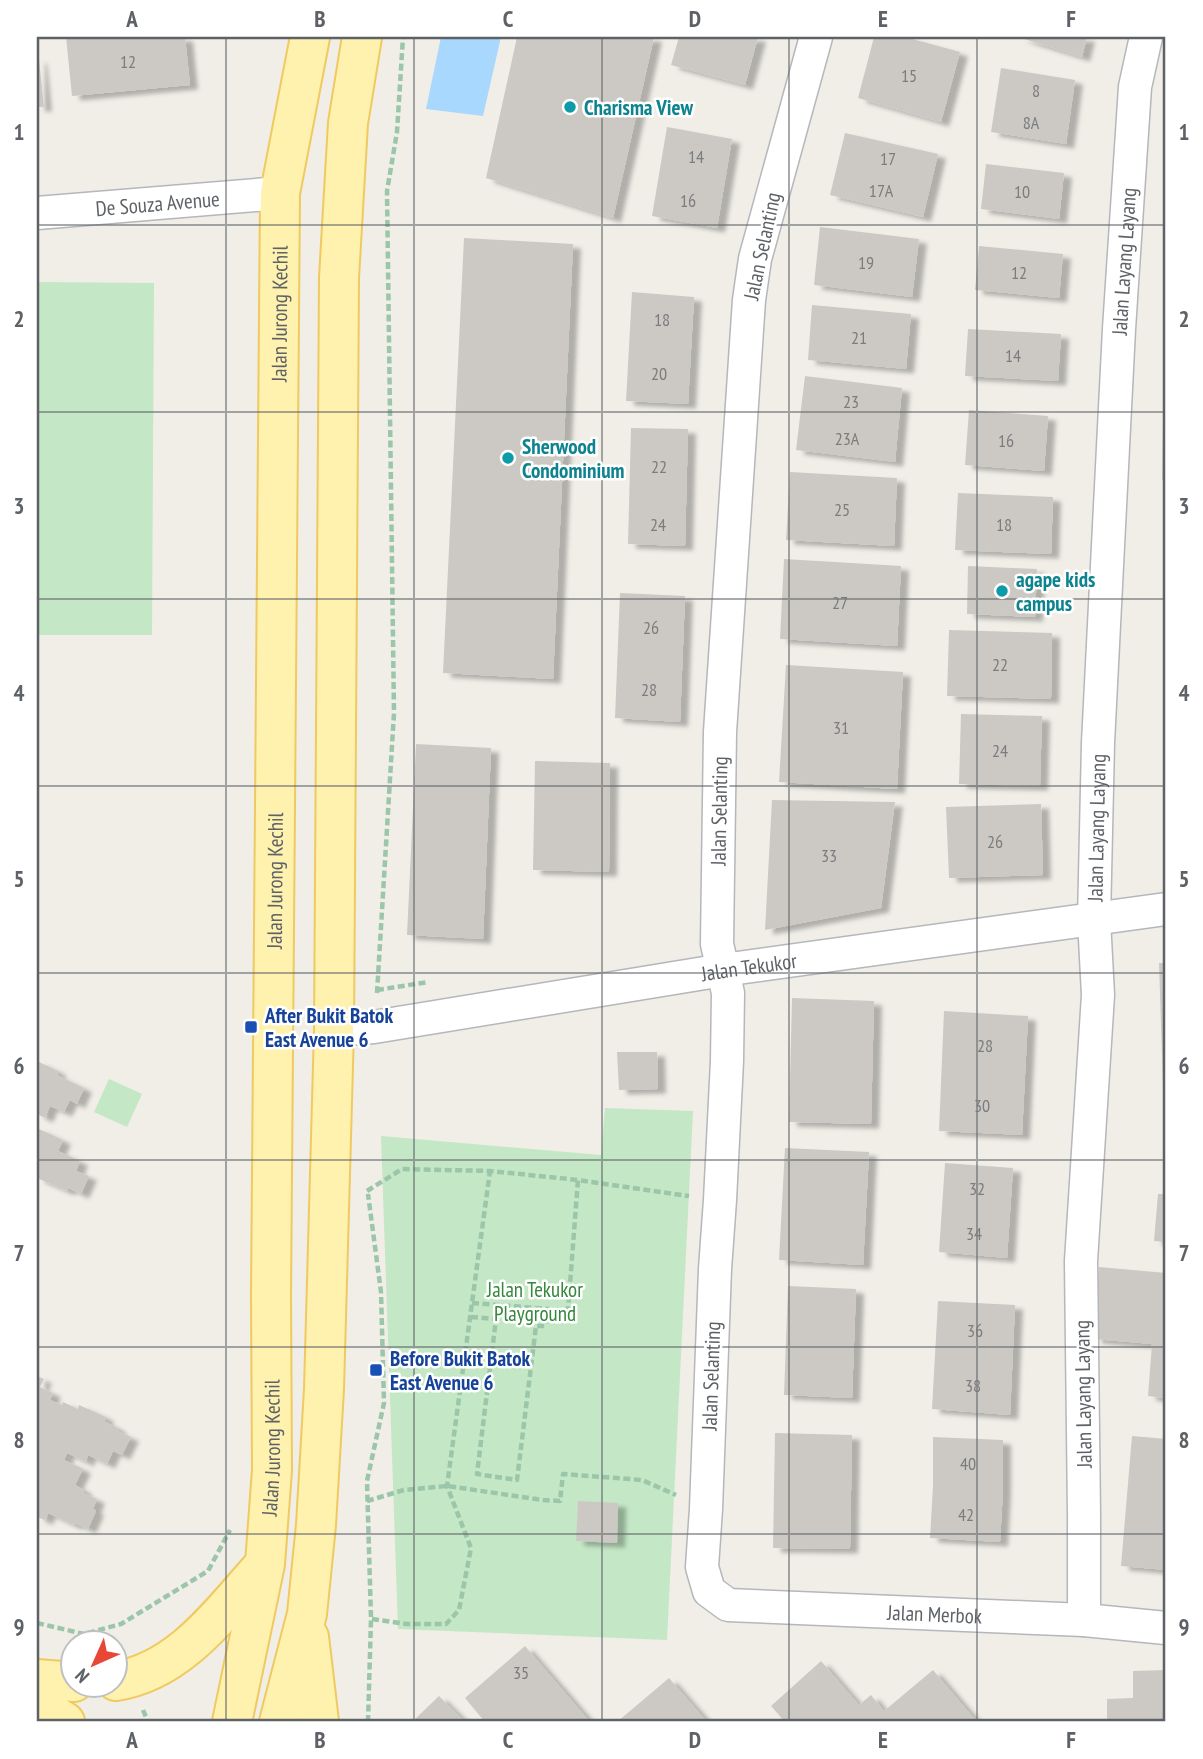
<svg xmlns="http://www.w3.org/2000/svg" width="1203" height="1759" font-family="'PT Sans Narrow',sans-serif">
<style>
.green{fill:#c4e7c5}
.water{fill:#a9d8fe}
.building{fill:#ccc9c4;filter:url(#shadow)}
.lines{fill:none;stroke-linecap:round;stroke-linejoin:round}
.minor-casing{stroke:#b4b7bb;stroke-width:35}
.major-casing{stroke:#f0ca60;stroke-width:42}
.path{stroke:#9bc6a9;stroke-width:4.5;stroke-dasharray:7 3.5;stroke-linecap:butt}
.minor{stroke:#fff;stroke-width:32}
.major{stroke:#fef2ae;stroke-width:38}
.grid{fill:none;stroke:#5e6267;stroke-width:2;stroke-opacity:0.55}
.culture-dot{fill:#0f9aa8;stroke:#fff;stroke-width:2.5}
.transit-dot{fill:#1a4fb4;stroke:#fff;stroke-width:2.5}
.labels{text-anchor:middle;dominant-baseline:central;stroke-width:5;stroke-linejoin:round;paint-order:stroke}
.number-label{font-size:18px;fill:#7a7c7e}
.culture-label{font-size:21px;font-weight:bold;fill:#0d838f;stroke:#fff;text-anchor:start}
.street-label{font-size:21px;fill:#5e6267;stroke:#fff}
.transit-label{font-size:21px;font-weight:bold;fill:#164399;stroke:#fff;text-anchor:start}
.park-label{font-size:21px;fill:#36863c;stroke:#fff}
.neatline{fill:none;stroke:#5e6267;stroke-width:2.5}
.grid-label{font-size:23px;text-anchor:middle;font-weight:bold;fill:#5e6267}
</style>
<defs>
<filter id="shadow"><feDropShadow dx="8" dy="4.5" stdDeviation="2" flood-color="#0004"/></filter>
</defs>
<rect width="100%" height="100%" fill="#f0eee7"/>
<!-- green -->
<g class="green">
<polygon points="37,282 154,283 152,635 37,635"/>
<polygon points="109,1079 142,1094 127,1127 94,1112"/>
<polygon points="605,1108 693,1111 667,1640 398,1629 381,1136 601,1155"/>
</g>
<!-- water -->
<polygon class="water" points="441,37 501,37 483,116 426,109"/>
<!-- building -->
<g class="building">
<polygon points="66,37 185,37 190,85 72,96"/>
<polygon points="517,37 654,37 613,218 486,178"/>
<polygon points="679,37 758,37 745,85 671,65"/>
<polygon points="874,37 905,37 960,52 941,122 858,98"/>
<polygon points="1018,37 1087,37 1082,57"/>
<polygon points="37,59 39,59 44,107 37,107"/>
<polygon points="1001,68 1075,80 1066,144 991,132"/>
<polygon points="667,127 732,139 717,228 652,216"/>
<polygon points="845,133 938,154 923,217 830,195"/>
<polygon points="986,164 1064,173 1059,219 981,209"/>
<polygon points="820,227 919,239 912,297 814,285"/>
<polygon points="464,238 573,244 553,679 443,673"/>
<polygon points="979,246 1063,254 1059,298 975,290"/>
<polygon points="632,292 694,297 688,404 626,401"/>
<polygon points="812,305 911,314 906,369 808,360"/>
<polygon points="968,329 1061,334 1058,381 965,376"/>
<polygon points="805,376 902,388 895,462 796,450"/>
<polygon points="969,410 1048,416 1044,471 965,465"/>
<polygon points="1163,421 1166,421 1166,480 1162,480"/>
<polygon points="631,428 688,429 685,546 628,544"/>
<polygon points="790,472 897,478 894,546 786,540"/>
<polygon points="958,493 1053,497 1051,554 955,550"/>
<polygon points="784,559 901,566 897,646 780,639"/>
<polygon points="968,566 1037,569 1035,617 967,614"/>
<polygon points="620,593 685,596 680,722 615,718"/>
<polygon points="949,630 1052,633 1051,699 947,696"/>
<polygon points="786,665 903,672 897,789 779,782"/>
<polygon points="961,714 1042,716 1040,786 959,784"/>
<polygon points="416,744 491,748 483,939 407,935"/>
<polygon points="535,761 610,763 609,872 533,870"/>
<polygon points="772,800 895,802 881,908 765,930"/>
<polygon points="1041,804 1043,875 949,878 946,807"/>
<polygon points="1159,963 1166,963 1166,1087 1163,1087"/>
<polygon points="792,998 874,1001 871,1124 789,1122"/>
<polygon points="944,1011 1028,1016 1022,1135 939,1131"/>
<polygon points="617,1052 657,1052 658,1089 619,1090"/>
<polygon points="37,1061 58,1071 57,1075 84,1088 77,1104 70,1100 64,1112 50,1106 45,1118 37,1114"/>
<polygon points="37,1128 63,1140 58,1151 80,1161 76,1171 89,1176 81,1194 68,1188 67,1191 37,1178"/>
<polygon points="785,1148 869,1152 863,1265 779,1260"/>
<polygon points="945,1163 1013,1168 1007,1258 939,1252"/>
<polygon points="1158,1194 1166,1194 1166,1242 1154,1241"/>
<polygon points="1099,1267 1166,1273 1166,1398 1148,1396 1152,1344 1094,1339"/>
<polygon points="788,1286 856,1289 852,1398 784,1395"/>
<polygon points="938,1301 1015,1305 1010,1415 932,1409"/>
<polygon points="37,1376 44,1379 40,1387 53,1393 50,1400 62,1405 63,1402 78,1409 79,1405 106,1417 104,1421 118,1428 117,1431 131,1437 122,1455 113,1451 107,1464 88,1455 86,1462 67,1453 64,1460 83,1469 75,1485 84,1490 83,1493 97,1499 93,1509 96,1511 88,1529 75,1523 74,1525 48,1513 45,1520 37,1517"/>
<polygon points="775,1433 852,1435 850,1549 773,1548"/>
<polygon points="1132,1436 1166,1439 1166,1570 1121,1566"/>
<polygon points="933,1437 1003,1440 1003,1490 1000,1542 930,1538 933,1486"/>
<polygon points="578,1501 618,1503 617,1543 576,1541"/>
<polygon points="525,1646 590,1722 485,1722 465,1698"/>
<polygon points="821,1661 859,1705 871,1695 884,1711 933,1670 977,1722 785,1722 771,1706"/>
<polygon points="1166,1670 1166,1722 1107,1722 1107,1699 1133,1698 1133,1671"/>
<polygon points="669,1678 707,1722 617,1722"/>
<polygon points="439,1696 465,1722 412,1722"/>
</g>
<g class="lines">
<!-- minor casing -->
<g class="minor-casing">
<g id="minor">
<path id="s1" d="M 816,37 L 755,259 L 749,300 L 720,732 L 717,944 L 728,993 L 727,1061 L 720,1200 L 715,1269 L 706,1509 L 702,1567 L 709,1591 L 728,1605 L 1084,1620 L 1166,1628"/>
<path id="s2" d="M 37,213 L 280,193"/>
<path id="s3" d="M 334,1030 L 374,1027 L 723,970 L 1166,909"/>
<path id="s4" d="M 1084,1620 L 1084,1516 L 1081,1261 L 1098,995 L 1094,920 L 1098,743 L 1119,329 L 1135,87 L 1146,37"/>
</g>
</g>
<!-- major casing -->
<g class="major-casing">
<g id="major">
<polyline points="309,1637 319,1722"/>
<polyline points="37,1679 74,1682"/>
<path d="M 116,1681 C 181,1671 222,1611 264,1565"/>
<polyline points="37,1704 65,1722"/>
<path id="s5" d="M 232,1722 L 265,1564 L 272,1470 L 271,1296 L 280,193 L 310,37"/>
<polyline points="279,1722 307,1614 316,1525 324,1389 334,1030 339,278 348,123 362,37"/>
</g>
</g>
<!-- path -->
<g class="path">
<polyline points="377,990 428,982"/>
<polyline points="377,993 394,713 387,191 397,132 403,37"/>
<polyline points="367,1191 402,1169 490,1171 578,1180"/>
<polyline points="472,1303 548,1309"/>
<polyline points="471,1317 496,1319 477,1474 517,1480 536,1326 545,1326 548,1309 568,1310 578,1180 689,1196"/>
<polyline points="367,1501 404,1490 447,1486 543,1500 560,1501 563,1474 642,1480 676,1495"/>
<polyline points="372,1619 407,1624 446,1624 459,1610 471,1548 447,1486 490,1171"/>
<polyline points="37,1623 84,1634 121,1624 208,1571 230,1530"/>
<polyline points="143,1710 148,1722"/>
<polyline points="368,1722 371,1619 367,1481 384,1403 381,1292 368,1194"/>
</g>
<!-- minor -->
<use href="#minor" class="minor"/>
<!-- major -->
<use href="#major" class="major"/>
</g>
<!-- grid -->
<path class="grid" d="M 226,37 L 226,1722M 414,37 L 414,1722M 602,37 L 602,1722M 789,37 L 789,1722M 977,37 L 977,1722M 37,225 L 1166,225M 37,412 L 1166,412M 37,599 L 1166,599M 37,786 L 1166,786M 37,973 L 1166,973M 37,1160 L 1166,1160M 37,1347 L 1166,1347M 37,1534 L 1166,1534"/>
<!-- markers -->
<g class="culture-dot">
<circle cx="570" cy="107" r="7"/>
<circle cx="508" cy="458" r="7"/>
<circle cx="1002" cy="591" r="7"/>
</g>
<g class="transit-dot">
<rect x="244" y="1020" width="14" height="14" rx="3.5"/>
<rect x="369" y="1363" width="14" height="14" rx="3.5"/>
</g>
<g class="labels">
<!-- number labels -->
<g class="number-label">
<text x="128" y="61">12</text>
<text x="909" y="75">15</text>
<text x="1036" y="90">8</text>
<text x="1031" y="122">8A</text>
<text x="696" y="156">14</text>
<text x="888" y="158">17</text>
<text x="881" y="190">17A</text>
<text x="1022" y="191">10</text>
<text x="688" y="200">16</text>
<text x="866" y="262">19</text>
<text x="1019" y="272">12</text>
<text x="662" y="319">18</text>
<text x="859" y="337">21</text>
<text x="1013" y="355">14</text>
<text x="659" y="373">20</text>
<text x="851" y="401">23</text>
<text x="847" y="438">23A</text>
<text x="1006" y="440">16</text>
<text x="659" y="466">22</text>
<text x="842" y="509">25</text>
<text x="658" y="524">24</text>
<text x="1004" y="524">18</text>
<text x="840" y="602">27</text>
<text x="651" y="627">26</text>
<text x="1000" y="664">22</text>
<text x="649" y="689">28</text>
<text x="841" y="727">31</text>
<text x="1000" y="750">24</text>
<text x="995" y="841">26</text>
<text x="829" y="855">33</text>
<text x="985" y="1045">28</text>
<text x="982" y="1105">30</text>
<text x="977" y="1188">32</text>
<text x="974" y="1233">34</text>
<text x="975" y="1330">36</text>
<text x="973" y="1385">38</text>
<text x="968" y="1463">40</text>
<text x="966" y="1514">42</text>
<text x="521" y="1672">35</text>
</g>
<!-- culture labels -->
<g class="culture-label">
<text x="584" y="107">Charisma View</text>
<text x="522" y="446">Sherwood<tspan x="522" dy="24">Condominium</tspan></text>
<text x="1016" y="579">agape kids<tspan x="1016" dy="24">campus</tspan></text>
</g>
<!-- street labels -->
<g class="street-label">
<text stroke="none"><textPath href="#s2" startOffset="121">De Souza Avenue</textPath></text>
<text transform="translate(762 246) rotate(-78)">Jalan Selanting</text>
<text stroke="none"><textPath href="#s4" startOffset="1360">Jalan Layang Layang</textPath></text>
<text stroke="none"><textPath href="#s5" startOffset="1412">Jalan Jurong Kechil</textPath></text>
<text transform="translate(719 811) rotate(-89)">Jalan Selanting</text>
<text stroke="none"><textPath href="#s4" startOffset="793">Jalan Layang Layang</textPath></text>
<text stroke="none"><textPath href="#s5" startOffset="845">Jalan Jurong Kechil</textPath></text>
<text stroke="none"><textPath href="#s3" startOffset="420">Jalan Tekukor</textPath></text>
<text transform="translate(711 1376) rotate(-88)">Jalan Selanting</text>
<text transform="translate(1083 1394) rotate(-91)">Jalan Layang Layang</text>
<text stroke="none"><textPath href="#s5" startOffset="278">Jalan Jurong Kechil</textPath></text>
<text stroke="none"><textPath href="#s1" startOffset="1797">Jalan Merbok</textPath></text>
</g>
<!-- transit labels -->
<g class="transit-label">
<text x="265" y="1015">After Bukit Batok<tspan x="265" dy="24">East Avenue 6</tspan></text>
<text x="390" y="1358">Before Bukit Batok<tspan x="390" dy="24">East Avenue 6</tspan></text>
</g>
<!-- park labels -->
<g class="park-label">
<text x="535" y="1289">Jalan Tekukor<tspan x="535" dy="24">Playground</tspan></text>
</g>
</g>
<!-- border -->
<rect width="1203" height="1759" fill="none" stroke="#ffffff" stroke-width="77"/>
<!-- north arrow -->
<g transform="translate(94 1664) rotate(225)"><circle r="33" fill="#ffffff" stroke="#bfc0c2" stroke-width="2"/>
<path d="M0-5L12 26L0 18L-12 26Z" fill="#e84636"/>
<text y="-10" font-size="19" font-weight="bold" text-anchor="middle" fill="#5e6267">N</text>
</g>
<rect x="38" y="38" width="1126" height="1682" class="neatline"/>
<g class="grid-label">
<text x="132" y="27">A</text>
<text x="320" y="27">B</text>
<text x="508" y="27">C</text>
<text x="695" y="27">D</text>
<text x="883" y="27">E</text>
<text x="1071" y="27">F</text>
<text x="19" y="140">1</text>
<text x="1184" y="140">1</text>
<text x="19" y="327">2</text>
<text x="1184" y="327">2</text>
<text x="19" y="514">3</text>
<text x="1184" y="514">3</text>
<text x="19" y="701">4</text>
<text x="1184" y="701">4</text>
<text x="19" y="887">5</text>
<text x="1184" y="887">5</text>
<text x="19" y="1074">6</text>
<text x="1184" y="1074">6</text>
<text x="19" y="1261">7</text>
<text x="1184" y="1261">7</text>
<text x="19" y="1448">8</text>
<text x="1184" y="1448">8</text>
<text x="19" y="1635">9</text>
<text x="1184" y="1635">9</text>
<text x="132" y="1748">A</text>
<text x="320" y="1748">B</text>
<text x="508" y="1748">C</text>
<text x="695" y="1748">D</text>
<text x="883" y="1748">E</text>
<text x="1071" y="1748">F</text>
</g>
</svg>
